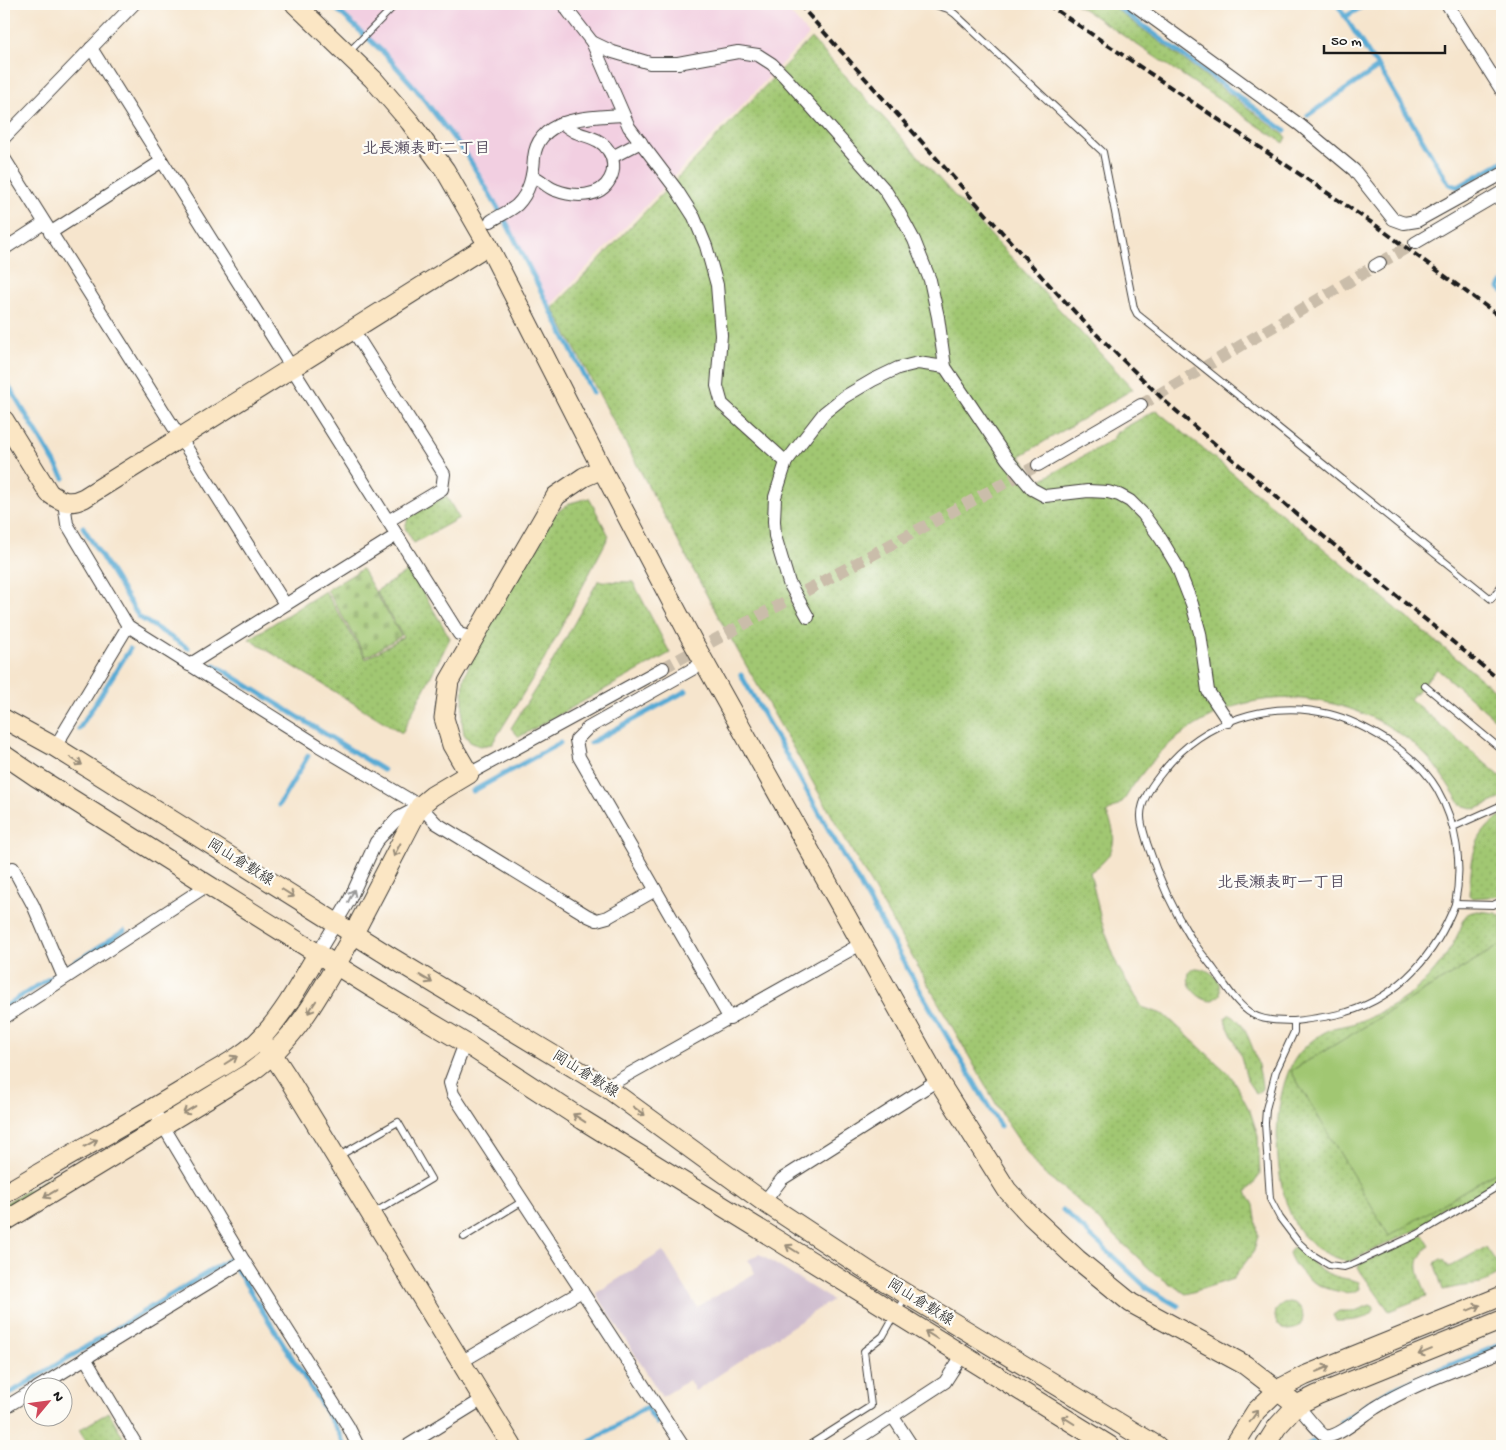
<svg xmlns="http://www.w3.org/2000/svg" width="1506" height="1450" font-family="'Gochi Hand','Klee One',sans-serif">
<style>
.built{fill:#f2cfe1}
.industrial{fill:#cfbdcf}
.grass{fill:url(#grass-dots);stroke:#5e7247}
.cemetery{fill:url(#cemetery-stones);stroke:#5e7247}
.pitch{fill:#a1c772;stroke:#5e7247}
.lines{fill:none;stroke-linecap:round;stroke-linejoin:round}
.stream{stroke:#59aad4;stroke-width:5}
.street-tunnel{stroke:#cabdaa;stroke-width:12;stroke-dasharray:12 6;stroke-linecap:butt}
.lane-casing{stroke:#3d3a37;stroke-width:8}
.street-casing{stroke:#3d3a37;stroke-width:14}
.secondary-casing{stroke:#3d3a37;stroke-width:21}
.lane{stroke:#fff;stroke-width:6}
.street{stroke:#fff;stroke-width:12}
.secondary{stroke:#fbe6c4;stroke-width:19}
.rail{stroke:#1c1c1c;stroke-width:4;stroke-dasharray:8 4;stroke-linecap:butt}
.oneway{stroke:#978b78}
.oneway2{stroke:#999}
.labels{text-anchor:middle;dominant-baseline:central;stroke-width:4.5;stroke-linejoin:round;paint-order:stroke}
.street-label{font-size:15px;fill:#1c1c1c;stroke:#fdfcf7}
.neighbourhood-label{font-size:16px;font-weight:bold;fill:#564d5f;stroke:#fdfcf7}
</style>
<defs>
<pattern id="grass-dots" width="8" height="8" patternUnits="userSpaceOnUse" patternTransform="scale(1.25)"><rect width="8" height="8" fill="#a1c772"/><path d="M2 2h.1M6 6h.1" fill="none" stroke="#8aaa62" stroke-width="1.8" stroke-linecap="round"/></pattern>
<pattern id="cemetery-stones" width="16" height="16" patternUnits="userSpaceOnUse" patternTransform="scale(1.25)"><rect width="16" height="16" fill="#a1c772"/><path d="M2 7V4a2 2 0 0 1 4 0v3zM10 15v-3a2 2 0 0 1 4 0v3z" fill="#8aaa62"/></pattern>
</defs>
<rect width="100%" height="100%" fill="#fdfcf7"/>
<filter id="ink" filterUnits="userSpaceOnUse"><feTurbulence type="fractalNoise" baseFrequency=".02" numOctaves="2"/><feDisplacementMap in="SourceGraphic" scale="10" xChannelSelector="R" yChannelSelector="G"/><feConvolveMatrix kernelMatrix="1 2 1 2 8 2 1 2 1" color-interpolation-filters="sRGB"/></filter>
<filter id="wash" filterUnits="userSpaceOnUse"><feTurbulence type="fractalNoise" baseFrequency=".0096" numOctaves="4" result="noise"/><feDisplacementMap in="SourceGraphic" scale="20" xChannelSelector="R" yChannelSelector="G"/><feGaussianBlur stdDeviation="1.12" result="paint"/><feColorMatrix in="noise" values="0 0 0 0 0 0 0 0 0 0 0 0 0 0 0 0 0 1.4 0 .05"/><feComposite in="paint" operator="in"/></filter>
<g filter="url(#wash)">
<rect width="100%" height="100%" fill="#f6e5cd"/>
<!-- built -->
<polygon class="built" points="335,4 782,4 809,35 550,306 508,225 472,160 431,104 396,63"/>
<!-- industrial -->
<polygon class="industrial" points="663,1251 697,1307 755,1273 748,1260 759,1254 832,1300 695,1391 689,1380 662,1397 596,1293"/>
<!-- grass -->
<g class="grass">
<polygon points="1076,4 1109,4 1287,137 1284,143"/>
<path d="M 811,38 L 973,216 L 1133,389 L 1020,456 L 1039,481 L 1112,440 L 1117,432 L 1156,410 L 1502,696 L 1502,725 L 1437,669 L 1410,699 L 1500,776 L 1502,774 L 1502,798 L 1476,809 L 1461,805 C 1452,790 1442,775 1431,761 C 1384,709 1304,685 1236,706 C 1215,713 1191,727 1173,741 C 1158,753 1146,768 1135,783 C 1130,789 1127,797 1122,802 C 1118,806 1111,809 1106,813 C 1120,837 1115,857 1090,872 L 1101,920 L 1118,967 L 1142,1007 L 1165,1015 L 1231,1076 L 1250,1111 L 1258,1136 L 1260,1175 L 1247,1192 L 1254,1205 L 1256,1219 L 1258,1235 L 1254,1251 L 1233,1279 L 1186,1294 L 1155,1274 L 1073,1196 L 1039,1170 L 1007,1123 L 718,616 L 553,308 Z"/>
<polygon points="446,496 459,518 414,543 405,528 408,518"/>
<polygon points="589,498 609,536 544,660 492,744 480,746 471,743 464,734 462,722 464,678 479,641 553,515 570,503"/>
<polygon points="410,570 450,638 402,733 249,639 325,591 366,659 403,637 376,591"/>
<polygon points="598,581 633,582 670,653 519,737 511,728 551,664"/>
<path d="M 1502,816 L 1502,896 L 1472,898 L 1469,895 C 1472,863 1470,834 1502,816 Z"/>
<path d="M 1478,911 L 1496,913 L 1501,916 L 1502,944 L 1291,1071 L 1389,1235 L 1502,1168 L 1502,1178 L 1454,1208 L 1451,1203 L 1438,1211 L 1440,1217 L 1412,1232 L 1348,1262 C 1334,1257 1320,1252 1308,1241 C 1270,1206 1266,1087 1302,1050 C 1310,1041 1322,1033 1333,1028 C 1340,1026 1348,1026 1355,1023 C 1379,1014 1404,1002 1423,983 C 1437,970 1450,951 1458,934 C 1461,929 1462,922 1465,917 C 1468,912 1473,912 1478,911 Z"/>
<path d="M 1196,968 C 1211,969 1222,979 1220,995 L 1211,1001 C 1198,1000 1182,983 1191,969 Z"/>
<path d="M 1230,1014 C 1247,1020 1262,1072 1262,1089 L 1256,1094 L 1248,1082 L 1240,1053 L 1226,1023 L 1225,1018 Z"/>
<polygon points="55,1174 58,1178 4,1211 4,1204"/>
<path d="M 1423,1235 L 1430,1246 C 1409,1262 1420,1275 1427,1296 L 1389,1311 L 1358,1268 L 1360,1264 Z"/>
<path d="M 1293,1247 L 1296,1248 C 1309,1259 1318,1271 1335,1276 C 1343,1279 1352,1279 1359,1282 L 1360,1289 C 1352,1294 1345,1293 1337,1291 C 1316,1287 1296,1274 1289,1253 Z"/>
<polygon points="1486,1247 1501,1269 1502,1268 1502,1273 1481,1284 1457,1287 1443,1290 1435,1265 1436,1262 1441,1259 1444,1260 1449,1267"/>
<circle cx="1289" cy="1316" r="14"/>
<path d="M 1370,1305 L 1374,1307 L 1374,1310 C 1368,1321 1348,1321 1336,1321 L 1333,1315 L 1339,1311 L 1355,1311 Z"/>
<polygon points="109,1412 123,1437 106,1446 82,1446 87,1443 79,1430"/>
</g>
<!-- cemetery -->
<polygon class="cemetery" points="362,569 401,636 366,657 327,590"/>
<!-- pitch -->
<polygon class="pitch" points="1502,944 1502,1168 1389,1236 1291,1071"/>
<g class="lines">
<!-- stream -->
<g class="stream">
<polyline points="331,4 385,54 416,89 468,157 507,224 593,393"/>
<polyline points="1114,4 1285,131"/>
<polyline points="1337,4 1372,59 1379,67 1449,184 1458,187 1502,162"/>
<polyline points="1345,17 1366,4"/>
<polyline points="1308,115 1379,67"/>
<polyline points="1502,283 1499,288 1502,291"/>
<polyline points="4,378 64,478"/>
<polyline points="83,527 139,617 188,648"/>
<polyline points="215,665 383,770"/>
<polyline points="741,675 922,994 1000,1126"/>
<polyline points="79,729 130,649"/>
<polyline points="590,743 686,691"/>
<polyline points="473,791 560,743"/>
<polyline points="279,805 308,756"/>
<polyline points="4,1007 124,931"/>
<polyline points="1063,1210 1148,1289 1178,1306"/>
<polyline points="4,1397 230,1259 338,1431 345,1446"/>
<polyline points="1342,1422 1381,1395 1394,1388 1502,1344"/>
<polyline points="584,1446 646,1407 657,1423"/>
<polyline points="1306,1446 1313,1442"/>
</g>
</g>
</g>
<g filter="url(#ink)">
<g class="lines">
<!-- street-tunnel -->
<g class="street-tunnel">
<polyline points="1380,263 1415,243"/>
<polyline points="1141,405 1375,266"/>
<polyline points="663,668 1038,465"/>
</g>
<!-- lane casing -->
<g class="lane-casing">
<g id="lane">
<polyline points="932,4 948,9 955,14 1103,152 1134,308 1137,314 1491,599 1502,585"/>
<polyline points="348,53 396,4"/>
<polyline points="1425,686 1502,750"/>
<polyline points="1453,827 1502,805"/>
<path d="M 1502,901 L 1493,905 L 1455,904 C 1436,954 1400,996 1347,1012 C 1329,1017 1312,1019 1294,1021 L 1294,1032 L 1276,1071 L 1266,1109 L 1265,1123 L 1270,1199 L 1280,1218 L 1298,1242 L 1311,1254 L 1329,1265 L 1344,1267 L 1353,1264 L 1418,1234 L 1502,1184"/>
<path d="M 1294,1021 C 1281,1021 1260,1021 1249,1012 C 1234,1001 1224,983 1213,968 C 1206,959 1199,950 1192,940 C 1173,910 1158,877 1147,843 C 1145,835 1141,825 1141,817 C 1140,800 1154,782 1164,770 C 1203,721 1269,699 1329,714 C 1350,719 1370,730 1388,741 C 1406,753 1426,770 1437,789 C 1457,824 1463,865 1455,904"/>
<polyline points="339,1156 398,1122 431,1179 372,1214"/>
<polyline points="464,1237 523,1201"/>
<polyline points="808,1446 871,1406 864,1351 883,1336 906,1295"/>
</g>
</g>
<!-- street casing -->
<g class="street-casing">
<g id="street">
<polyline points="564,4 568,11 592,42 629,127 676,189 694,217 706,246 717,285 721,335 717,386 722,404 786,462"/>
<polyline points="1133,4 1300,125 1354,170 1393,219 1404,223 1417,221 1502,174"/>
<polyline points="1447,4 1502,91"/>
<polyline points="592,42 613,52 650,63 678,63 738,52 758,55 772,64 785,77 885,190 900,214 914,240 930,280 938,317 945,367 1007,459 1032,489 1045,496 1088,491 1108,492 1119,495 1130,501 1143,514 1161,539 1177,566 1192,604 1200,633 1208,691 1228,721"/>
<polyline points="91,48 459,634 474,638"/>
<polyline points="4,138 134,4"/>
<polyline points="612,157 641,142"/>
<polyline points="4,158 285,604"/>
<path d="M 532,176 C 541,179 546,187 555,190 C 573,197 600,199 610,179 C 615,170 614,158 608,150 C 598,134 576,138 563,123"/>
<path d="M 491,221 C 499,216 510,211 517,205 C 530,192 533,175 534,158 C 538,116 592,117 623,115"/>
<polyline points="50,233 162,161"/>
<polyline points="1415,243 1502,192"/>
<polyline points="4,249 44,223"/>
<polyline points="1375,266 1380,263"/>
<polyline points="353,330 444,474 442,489 388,521"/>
<polyline points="1038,465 1141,405"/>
<polyline points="64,502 67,524 128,626 319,746 420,806 436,823 588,916 597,920 608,917 654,891"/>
<polyline points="808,617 789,583 775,536 774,521 775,497 786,462 824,413 844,397 873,380 898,368 918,363 945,367"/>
<polyline points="705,662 588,728 576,740 579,757 730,1019"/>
<polyline points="189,665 397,535"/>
<polyline points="55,747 128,626"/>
<polyline points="469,774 663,668"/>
<polyline points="4,873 13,868 33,905 64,978"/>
<polyline points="318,953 349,901 376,842 398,818 419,807"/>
<polyline points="4,1018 208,885"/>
<polyline points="465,1043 450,1083 453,1094 683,1446"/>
<polyline points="606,1087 861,944"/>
<polyline points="153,1109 244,1261 348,1426 358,1446"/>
<polyline points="764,1202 782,1179 938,1080"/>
<polyline points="85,1358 137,1446"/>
<polyline points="461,1362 582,1291"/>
<polyline points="37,1388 244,1261"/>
<path d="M 1297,1405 C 1302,1411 1321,1435 1326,1436 C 1338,1438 1365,1414 1375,1408 C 1414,1383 1460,1369 1502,1351"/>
<polyline points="4,1408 32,1391"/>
<polyline points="893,1417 912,1446"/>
<polyline points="407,1446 483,1399"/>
<polyline points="847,1446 945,1382 963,1354"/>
</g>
</g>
<!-- secondary casing -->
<g class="secondary-casing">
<g id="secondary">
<polyline points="295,4 373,79 410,122 445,170 488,245 602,469 693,642 938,1080 1007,1190 1031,1216 1077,1259 1131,1303 1245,1365 1297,1405"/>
<path d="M 4,420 L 49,493 C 61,502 70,505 84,498 L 488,245"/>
<polyline points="4,719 55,747 389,956 606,1087 764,1202 873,1274 1157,1446"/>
<polyline points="4,755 35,776 208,885 371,987 465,1043 583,1120 1110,1446"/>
<polyline points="260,1039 273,1055 288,1078 512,1446"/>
<path d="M 4,1194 C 68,1155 134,1121 198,1081 C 219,1068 244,1056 261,1038 C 284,1014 301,982 318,953"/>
<path d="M 4,1222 L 251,1072 C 297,1039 322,990 349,942 C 373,897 396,852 420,806 L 432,796 L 469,774 L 452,745 L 444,718 L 449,681 L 556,496 L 584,477 L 602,469"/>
<polyline points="1234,1446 1256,1411 1279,1389 1304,1376 1502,1296"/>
<polyline points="1265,1446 1277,1427 1297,1405 1317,1395 1502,1320"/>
</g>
</g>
<!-- lane -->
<use href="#lane" class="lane"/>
<!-- street -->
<use href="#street" class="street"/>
<!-- secondary -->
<use href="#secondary" class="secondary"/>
<!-- rail -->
<g class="rail">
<polyline points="799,4 1042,277 1090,328 1167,403 1306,522 1502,682"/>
<polyline points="1047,4 1378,227 1502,318"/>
</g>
</g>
<!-- one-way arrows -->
<defs><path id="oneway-shaft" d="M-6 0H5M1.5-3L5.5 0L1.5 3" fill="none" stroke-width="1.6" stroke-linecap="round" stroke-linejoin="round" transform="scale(1.25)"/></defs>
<g class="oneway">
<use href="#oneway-shaft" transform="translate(76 761) rotate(32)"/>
<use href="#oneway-shaft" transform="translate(397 850) rotate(117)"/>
<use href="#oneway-shaft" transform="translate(288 893) rotate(32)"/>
<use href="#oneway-shaft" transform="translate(426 979) rotate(31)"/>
<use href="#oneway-shaft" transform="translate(312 1007) rotate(123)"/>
<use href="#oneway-shaft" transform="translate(231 1060) rotate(-32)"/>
<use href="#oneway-shaft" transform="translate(189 1110) rotate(149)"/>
<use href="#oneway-shaft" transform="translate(639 1111) rotate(36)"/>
<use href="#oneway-shaft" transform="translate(579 1118) rotate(-147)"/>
<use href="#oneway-shaft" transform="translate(91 1143) rotate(-29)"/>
<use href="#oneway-shaft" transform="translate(50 1194) rotate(149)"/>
<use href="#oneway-shaft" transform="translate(792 1249) rotate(-148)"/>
<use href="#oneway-shaft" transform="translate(1474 1308) rotate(-22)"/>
<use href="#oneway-shaft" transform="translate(931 1335) rotate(-148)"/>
<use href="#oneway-shaft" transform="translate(1425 1352) rotate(158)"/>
<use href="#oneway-shaft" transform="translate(1323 1369) rotate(-22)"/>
<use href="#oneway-shaft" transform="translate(1254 1416) rotate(-55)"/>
<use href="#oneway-shaft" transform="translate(1068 1420) rotate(-148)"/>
</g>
<use class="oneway2" href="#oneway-shaft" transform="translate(351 896) rotate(-64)"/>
</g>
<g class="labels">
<!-- street labels -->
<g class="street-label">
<text transform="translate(240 863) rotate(32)">岡山倉敷線</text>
<text transform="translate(585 1075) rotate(32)">岡山倉敷線</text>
<text transform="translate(920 1303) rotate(32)">岡山倉敷線</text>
</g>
<!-- neighbourhood labels -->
<g class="neighbourhood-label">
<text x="426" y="150">北長瀬表町二丁目</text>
<text x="1281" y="884">北長瀬表町一丁目</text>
</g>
</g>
<!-- margin -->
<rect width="1506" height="1450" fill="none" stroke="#fdfcf7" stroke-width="20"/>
<!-- north arrow -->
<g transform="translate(48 1402) rotate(61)"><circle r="24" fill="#fdfcf7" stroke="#a3a29f"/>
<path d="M0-4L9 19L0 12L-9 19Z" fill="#d1495b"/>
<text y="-8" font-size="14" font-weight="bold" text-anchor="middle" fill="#1c1c1c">N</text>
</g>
<!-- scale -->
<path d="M1324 45v8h121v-8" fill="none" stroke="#1c1c1c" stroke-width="2.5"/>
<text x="1331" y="45" font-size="15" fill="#1c1c1c" stroke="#fdfcf7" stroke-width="4" paint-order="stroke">50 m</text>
</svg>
